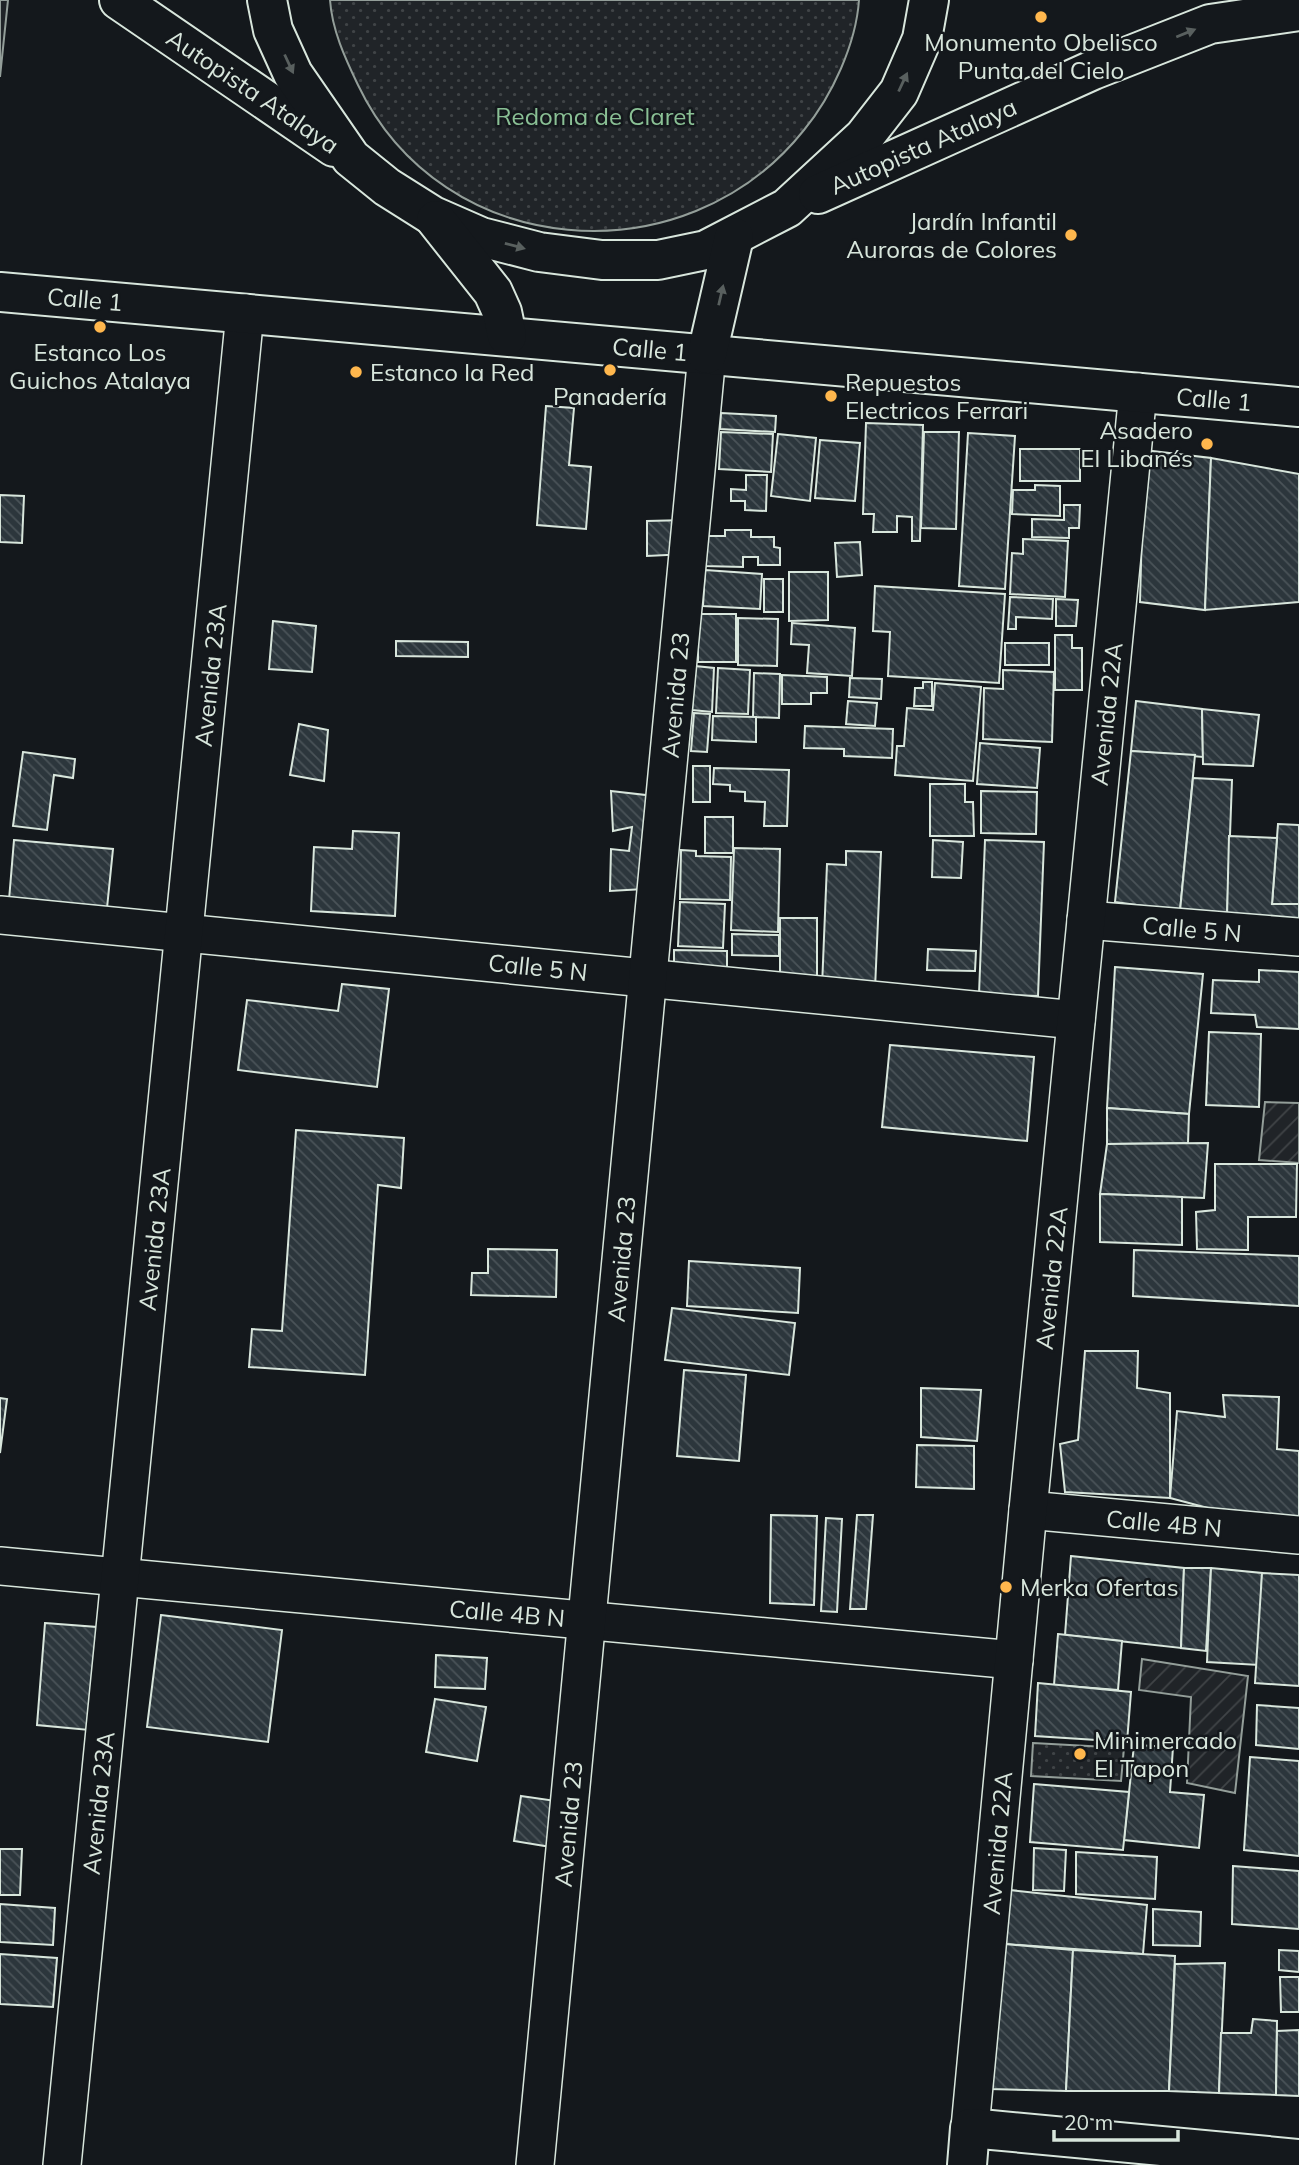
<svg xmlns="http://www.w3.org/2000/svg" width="1299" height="2165" font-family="Mulish,sans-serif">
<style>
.grass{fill:url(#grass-dots);stroke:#939e99;stroke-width:2}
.garden{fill:url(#garden-furrows);stroke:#939e99;stroke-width:2}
.pitch{fill:#202428;stroke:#939e99;stroke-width:2}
.building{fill:url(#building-back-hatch);stroke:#d8e6dc;stroke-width:2}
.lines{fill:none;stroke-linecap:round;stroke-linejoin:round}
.street-casing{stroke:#d8e6dc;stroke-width:40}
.secondary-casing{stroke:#d8e6dc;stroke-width:42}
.primary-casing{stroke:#d8e6dc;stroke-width:42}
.street{stroke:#14181c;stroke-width:37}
.secondary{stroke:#14181c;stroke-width:38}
.primary{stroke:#14181c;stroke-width:38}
.oneway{fill:#59605f}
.poi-dot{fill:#ffb74d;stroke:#14181c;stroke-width:2.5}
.labels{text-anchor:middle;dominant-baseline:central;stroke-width:5;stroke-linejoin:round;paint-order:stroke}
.poi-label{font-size:24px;fill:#d8e6dc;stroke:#14181c;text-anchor:start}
.street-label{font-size:24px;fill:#d8e6dc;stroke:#14181c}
.park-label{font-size:24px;fill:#8ac095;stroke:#14181c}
</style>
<defs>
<pattern id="grass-dots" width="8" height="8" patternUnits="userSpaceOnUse" patternTransform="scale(1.75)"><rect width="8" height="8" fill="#202428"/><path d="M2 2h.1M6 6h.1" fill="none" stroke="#404447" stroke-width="1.8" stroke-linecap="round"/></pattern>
<pattern id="garden-furrows" width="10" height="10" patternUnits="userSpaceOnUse" patternTransform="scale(1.75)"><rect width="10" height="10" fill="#202428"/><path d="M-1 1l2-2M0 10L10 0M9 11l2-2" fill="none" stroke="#404447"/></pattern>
<pattern id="building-back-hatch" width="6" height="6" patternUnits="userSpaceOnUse" patternTransform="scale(1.75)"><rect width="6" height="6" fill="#2c363c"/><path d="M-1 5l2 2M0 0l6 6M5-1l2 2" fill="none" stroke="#4a5358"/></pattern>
</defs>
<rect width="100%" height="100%" fill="#14181c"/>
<!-- grass -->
<g class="grass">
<path d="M 330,0 L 859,0 C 856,44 832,96 804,130 C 685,280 442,261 358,85 C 345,58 332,30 330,0 Z"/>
<polygon points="1033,1743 1124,1748 1121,1781 1031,1776"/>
</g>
<!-- garden -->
<g class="garden">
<polygon points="1265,1102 1299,1103 1299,1163 1259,1160"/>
<polygon points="1142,1659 1248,1676 1235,1793 1187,1783 1191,1697 1139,1690"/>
</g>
<!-- pitch -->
<polygon class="pitch" points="0,0 8,0 0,77"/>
<!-- building -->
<g class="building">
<polygon points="546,406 574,408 569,465 591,467 586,529 537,525"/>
<polygon points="721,413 776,416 775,432 720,429"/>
<polygon points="866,423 923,425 920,541 912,541 912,517 897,516 897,532 873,532 874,514 863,514"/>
<polygon points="721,432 773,434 771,472 719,469"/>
<polygon points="924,432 959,432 956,529 921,528"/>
<polygon points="968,433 1015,436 1005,589 959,586"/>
<polygon points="778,434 816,438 810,501 771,496"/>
<polygon points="820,440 860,443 855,501 815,498"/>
<rect x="1020" y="449" width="60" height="32"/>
<polygon points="1144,450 1211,458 1205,610 1140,602"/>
<polygon points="1211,458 1299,474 1299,602 1205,610"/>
<polygon points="746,475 767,475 766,511 745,510 745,501 731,501 731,489 746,490"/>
<polygon points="1035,485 1060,486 1060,516 1012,514 1013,490 1035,490"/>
<polygon points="0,495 24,496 22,543 0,542"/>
<polygon points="1064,505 1080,505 1079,528 1069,528 1069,538 1032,537 1032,519 1064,520"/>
<polygon points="687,520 687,554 647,556 647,521"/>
<polygon points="725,530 751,530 751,537 774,537 774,547 780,548 780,565 758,565 758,557 743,557 743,567 705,566 705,536 725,536"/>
<polygon points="1023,539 1068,541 1065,597 1010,594 1012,553 1023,554"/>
<polygon points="860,542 862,575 837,577 835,543"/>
<polygon points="705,570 762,574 760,609 703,606"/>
<polygon points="789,572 828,572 828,620 789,621"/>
<rect x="764" y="579" width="19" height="33"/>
<polygon points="875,586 1005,594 999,683 888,676 890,632 873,631"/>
<polygon points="1010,597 1053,599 1052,619 1016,617 1016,629 1008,629"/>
<polygon points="1056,599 1078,600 1076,626 1056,626"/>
<rect x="698" y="614" width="38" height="48"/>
<polygon points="738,618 778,619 777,666 738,665"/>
<polygon points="273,621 316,626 312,672 269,669"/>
<polygon points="792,623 855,628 852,676 807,673 809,645 791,644"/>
<polygon points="1055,635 1072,635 1072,648 1082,648 1082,690 1055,690"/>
<polygon points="396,641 468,642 468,657 396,656"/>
<rect x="1005" y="643" width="44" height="22"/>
<polygon points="695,666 714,668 712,712 692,710"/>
<polygon points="718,668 750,670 748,714 716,713"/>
<polygon points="1003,670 1054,672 1052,742 983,739 984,688 1003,689"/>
<polygon points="754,673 780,674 779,718 753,717"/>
<polygon points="782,675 827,677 827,693 811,693 811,704 782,704"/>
<polygon points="850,678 882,679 881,699 849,697"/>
<polygon points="923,682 932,682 932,706 914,706 915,688 923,688"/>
<polygon points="935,683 981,687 973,781 895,775 897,746 904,746 907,708 933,710"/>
<polygon points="848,701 877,703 875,726 846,724"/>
<polygon points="1136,701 1202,709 1203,757 1131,751"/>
<polygon points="1202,709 1259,715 1253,766 1203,764"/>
<polygon points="694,713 710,714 707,752 691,751"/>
<polygon points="713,716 756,717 756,742 712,740"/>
<polygon points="299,724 328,730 324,781 290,775"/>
<polygon points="805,726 893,729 892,758 844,756 844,749 804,748"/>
<polygon points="980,743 1040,748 1037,788 977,784"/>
<polygon points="1131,751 1195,755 1180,911 1115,902"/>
<polygon points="23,752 75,759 73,778 54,775 47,830 13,826"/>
<rect x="693" y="766" width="17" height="36"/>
<polygon points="714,768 789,770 787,826 764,826 765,802 745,801 745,792 730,791 730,785 713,784"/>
<polygon points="1193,778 1232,780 1227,917 1180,911"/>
<polygon points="930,784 965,784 965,802 973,802 974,836 930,836"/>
<polygon points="611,791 654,796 644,889 610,891 611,849 629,851 632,827 613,831"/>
<polygon points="981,791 1037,792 1036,834 981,833"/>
<rect x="705" y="817" width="28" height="36"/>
<polygon points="1278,824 1299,825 1299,904 1272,904"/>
<polygon points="353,831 399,833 395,916 311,911 314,847 352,849"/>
<polygon points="1229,836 1277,838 1272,904 1299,904 1299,921 1227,917"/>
<polygon points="14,840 113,849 107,908 9,900"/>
<polygon points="933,840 963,842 961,878 932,877"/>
<polygon points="985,840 1044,842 1038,996 979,994"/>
<polygon points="734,848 780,849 778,932 731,930"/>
<polygon points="681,850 696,851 696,856 731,857 730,900 680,899"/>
<polygon points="846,851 881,852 875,989 822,987 827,864 846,865"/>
<polygon points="680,902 725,904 723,948 678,946"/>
<rect x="780" y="918" width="37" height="58"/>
<polygon points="732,934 779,935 779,956 732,955"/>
<polygon points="928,949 976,951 975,971 927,970"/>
<polygon points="674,950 727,951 727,974 674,971"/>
<polygon points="1115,967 1203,974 1189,1114 1107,1108"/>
<polygon points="1259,970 1299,972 1299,1029 1257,1027 1255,1015 1211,1013 1213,980 1259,982"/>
<polygon points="342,984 389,989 377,1087 238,1070 247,1000 338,1011"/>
<polygon points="1209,1032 1261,1034 1259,1107 1206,1105"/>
<polygon points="890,1045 1034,1057 1027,1141 882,1127"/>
<polygon points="1107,1108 1189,1114 1188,1143 1107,1144"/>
<polygon points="296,1130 404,1138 401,1188 378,1185 365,1375 249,1367 252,1329 282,1331"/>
<polygon points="1208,1143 1204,1198 1100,1194 1107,1144"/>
<polygon points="1215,1164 1297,1164 1296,1217 1248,1217 1248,1250 1197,1249 1196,1212 1215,1210"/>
<polygon points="1100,1194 1182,1197 1182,1245 1100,1242"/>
<polygon points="488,1249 557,1250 556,1297 471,1295 472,1273 488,1273"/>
<polygon points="1134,1250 1299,1256 1299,1306 1133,1296"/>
<polygon points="689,1261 800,1268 798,1313 687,1306"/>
<polygon points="672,1308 795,1323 789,1375 665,1360"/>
<polygon points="1085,1351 1138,1351 1137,1388 1170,1393 1170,1498 1065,1492 1060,1444 1078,1440"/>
<polygon points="684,1370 746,1375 739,1461 677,1456"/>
<polygon points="921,1388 981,1390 977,1441 921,1437"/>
<polygon points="1223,1395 1279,1397 1277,1449 1299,1451 1299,1520 1223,1512 1170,1498 1177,1411 1225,1417"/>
<polygon points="0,1398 7,1399 0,1453"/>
<polygon points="917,1445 974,1446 974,1489 916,1487"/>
<polygon points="771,1515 817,1516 814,1605 770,1603"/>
<polygon points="857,1515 873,1515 866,1609 850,1609"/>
<polygon points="826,1518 842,1519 837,1612 821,1611"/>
<polygon points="1071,1556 1184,1568 1181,1648 1065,1635"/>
<polygon points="1184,1568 1211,1568 1206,1651 1181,1648"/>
<polygon points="1211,1568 1262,1573 1259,1665 1207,1662"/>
<polygon points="1262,1573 1299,1575 1299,1686 1255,1683"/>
<polygon points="161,1615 282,1630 268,1742 147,1727"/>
<polygon points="45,1623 97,1627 89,1730 37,1725"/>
<polygon points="1058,1634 1122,1641 1118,1690 1054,1685"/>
<polygon points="436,1655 487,1658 485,1689 435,1687"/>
<polygon points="1038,1683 1131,1692 1127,1742 1035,1736"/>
<polygon points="435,1699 486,1707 477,1761 426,1752"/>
<polygon points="1257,1705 1299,1708 1299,1749 1256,1745"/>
<polygon points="1134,1745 1173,1747 1170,1792 1204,1795 1199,1848 1124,1840"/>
<polygon points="1250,1757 1299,1761 1299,1856 1244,1850"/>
<polygon points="1034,1784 1129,1792 1123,1850 1030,1842"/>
<polygon points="521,1796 563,1802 557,1848 514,1841"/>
<polygon points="1034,1848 1066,1850 1064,1891 1033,1890"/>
<polygon points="0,1849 22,1849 20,1895 0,1895"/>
<polygon points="1076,1852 1157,1857 1155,1899 1076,1894"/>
<polygon points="1233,1866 1299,1871 1299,1929 1232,1924"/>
<polygon points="1010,1890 1147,1905 1143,1954 1005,1944"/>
<polygon points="0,1904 55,1908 53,1945 0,1942"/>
<polygon points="1153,1909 1201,1912 1200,1946 1153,1945"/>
<polygon points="1005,1944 1073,1950 1066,2091 990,2089"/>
<polygon points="1073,1950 1175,1956 1169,2091 1066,2091"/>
<polygon points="1279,1950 1299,1951 1299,1972 1279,1970"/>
<polygon points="0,1954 57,1958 53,2007 0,2004"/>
<polygon points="1225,1963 1219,2093 1169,2091 1175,1964"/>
<polygon points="1280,1977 1299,1977 1299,2012 1281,2012"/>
<polygon points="1253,2019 1277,2021 1276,2095 1219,2093 1221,2033 1251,2033"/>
<polygon points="1299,2030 1299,2096 1276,2095 1277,2031"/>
</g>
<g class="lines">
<!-- street casing -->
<g class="street-casing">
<g id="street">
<polyline points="0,915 1076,1020"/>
<polyline points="1086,920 1299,937"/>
<polyline points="1028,1510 1299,1535"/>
<polyline points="0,1566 1014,1660"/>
<polyline points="970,2128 1028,1510 1138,392"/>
<polyline points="62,2165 245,313"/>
<polyline points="535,2165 707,354"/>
</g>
</g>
<!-- secondary casing -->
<g class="secondary-casing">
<g id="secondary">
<polyline points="0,292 1299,407"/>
<polyline points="967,2165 970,2128 1299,2159"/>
</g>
</g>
<!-- primary casing -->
<g class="primary-casing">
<g id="primary">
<polyline points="119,0 334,147"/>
<polyline points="267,0 273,30 293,74 351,158 387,187 433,216 481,237 539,252 602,260 658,260 706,250 787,208 864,137 899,92 922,39 929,0"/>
<polyline points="818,194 1093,70 1210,24 1299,11"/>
<polyline points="436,220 493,292 502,312 507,336"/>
<polyline points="707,354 734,237"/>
</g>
</g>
<!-- street -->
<use href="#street" class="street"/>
<!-- secondary -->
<use href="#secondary" class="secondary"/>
<!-- primary -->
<use href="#primary" class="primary"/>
</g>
<!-- one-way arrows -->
<defs><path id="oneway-solid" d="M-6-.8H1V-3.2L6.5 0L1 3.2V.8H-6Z" transform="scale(1.75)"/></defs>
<g class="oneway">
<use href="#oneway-solid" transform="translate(1186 33) rotate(-22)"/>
<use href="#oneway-solid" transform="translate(289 64) rotate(65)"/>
<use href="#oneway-solid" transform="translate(903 82) rotate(-65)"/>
<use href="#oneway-solid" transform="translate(515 246) rotate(15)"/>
<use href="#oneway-solid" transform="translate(721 295) rotate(-77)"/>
</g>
<!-- markers -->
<g class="poi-dot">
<circle cx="1041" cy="17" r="7"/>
<circle cx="1071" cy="235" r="7"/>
<circle cx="100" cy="327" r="7"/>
<circle cx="610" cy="370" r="7"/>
<circle cx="356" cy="372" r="7"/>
<circle cx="831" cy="396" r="7"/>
<circle cx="1207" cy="444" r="7"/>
<circle cx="1006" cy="1587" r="7"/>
<circle cx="1080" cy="1754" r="7"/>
</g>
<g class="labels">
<!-- poi labels -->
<g class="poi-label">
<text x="1041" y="42" text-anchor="middle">Monumento Obelisco<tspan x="1041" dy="28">Punta del Cielo</tspan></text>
<text x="1057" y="221" text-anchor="end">Jardín Infantil<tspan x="1057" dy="28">Auroras de Colores</tspan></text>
<text x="100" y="352" text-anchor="middle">Estanco Los<tspan x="100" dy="28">Guichos Atalaya</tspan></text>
<text x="370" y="372">Estanco la Red</text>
<text x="845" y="382">Repuestos<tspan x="845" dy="28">Electricos Ferrari</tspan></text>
<text x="610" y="396" text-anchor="middle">Panadería</text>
<text x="1193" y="430" text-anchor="end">Asadero<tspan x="1193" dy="28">El Libanés</tspan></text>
<text x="1020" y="1587">Merka Ofertas</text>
<text x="1094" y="1740">Minimercado<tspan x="1094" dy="28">El Tapon</tspan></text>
</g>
<!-- street labels -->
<g class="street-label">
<text transform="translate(253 91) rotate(34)">Autopista Atalaya</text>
<text transform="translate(923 146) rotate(-24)">Autopista Atalaya</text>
<text transform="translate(85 299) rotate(5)">Calle 1</text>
<text transform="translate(650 349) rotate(5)">Calle 1</text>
<text transform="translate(1214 399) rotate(5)">Calle 1</text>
<text transform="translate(210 675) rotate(-84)">Avenida 23A</text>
<text transform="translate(675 695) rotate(-85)">Avenida 23</text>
<text transform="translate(1106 714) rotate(-84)">Avenida 22A</text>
<text transform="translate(1192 929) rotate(5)">Calle 5 N</text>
<text transform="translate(538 967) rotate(6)">Calle 5 N</text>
<text transform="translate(154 1239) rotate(-84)">Avenida 23A</text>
<text transform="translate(621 1259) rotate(-85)">Avenida 23</text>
<text transform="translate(1051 1278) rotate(-84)">Avenida 22A</text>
<text transform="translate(1164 1523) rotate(5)">Calle 4B N</text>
<text transform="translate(507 1613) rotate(5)">Calle 4B N</text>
<text transform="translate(98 1803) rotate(-84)">Avenida 23A</text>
<text transform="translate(568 1824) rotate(-85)">Avenida 23</text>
<text transform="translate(997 1843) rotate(-85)">Avenida 22A</text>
</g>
<!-- park labels -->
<g class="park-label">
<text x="595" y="116">Redoma de Claret</text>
</g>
</g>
<!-- scale -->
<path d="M1054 2130v10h124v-10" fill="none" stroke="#d8e6dc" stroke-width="3.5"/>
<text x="1064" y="2130" font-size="21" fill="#d8e6dc" stroke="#14181c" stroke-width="5" paint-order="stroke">20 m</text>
</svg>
